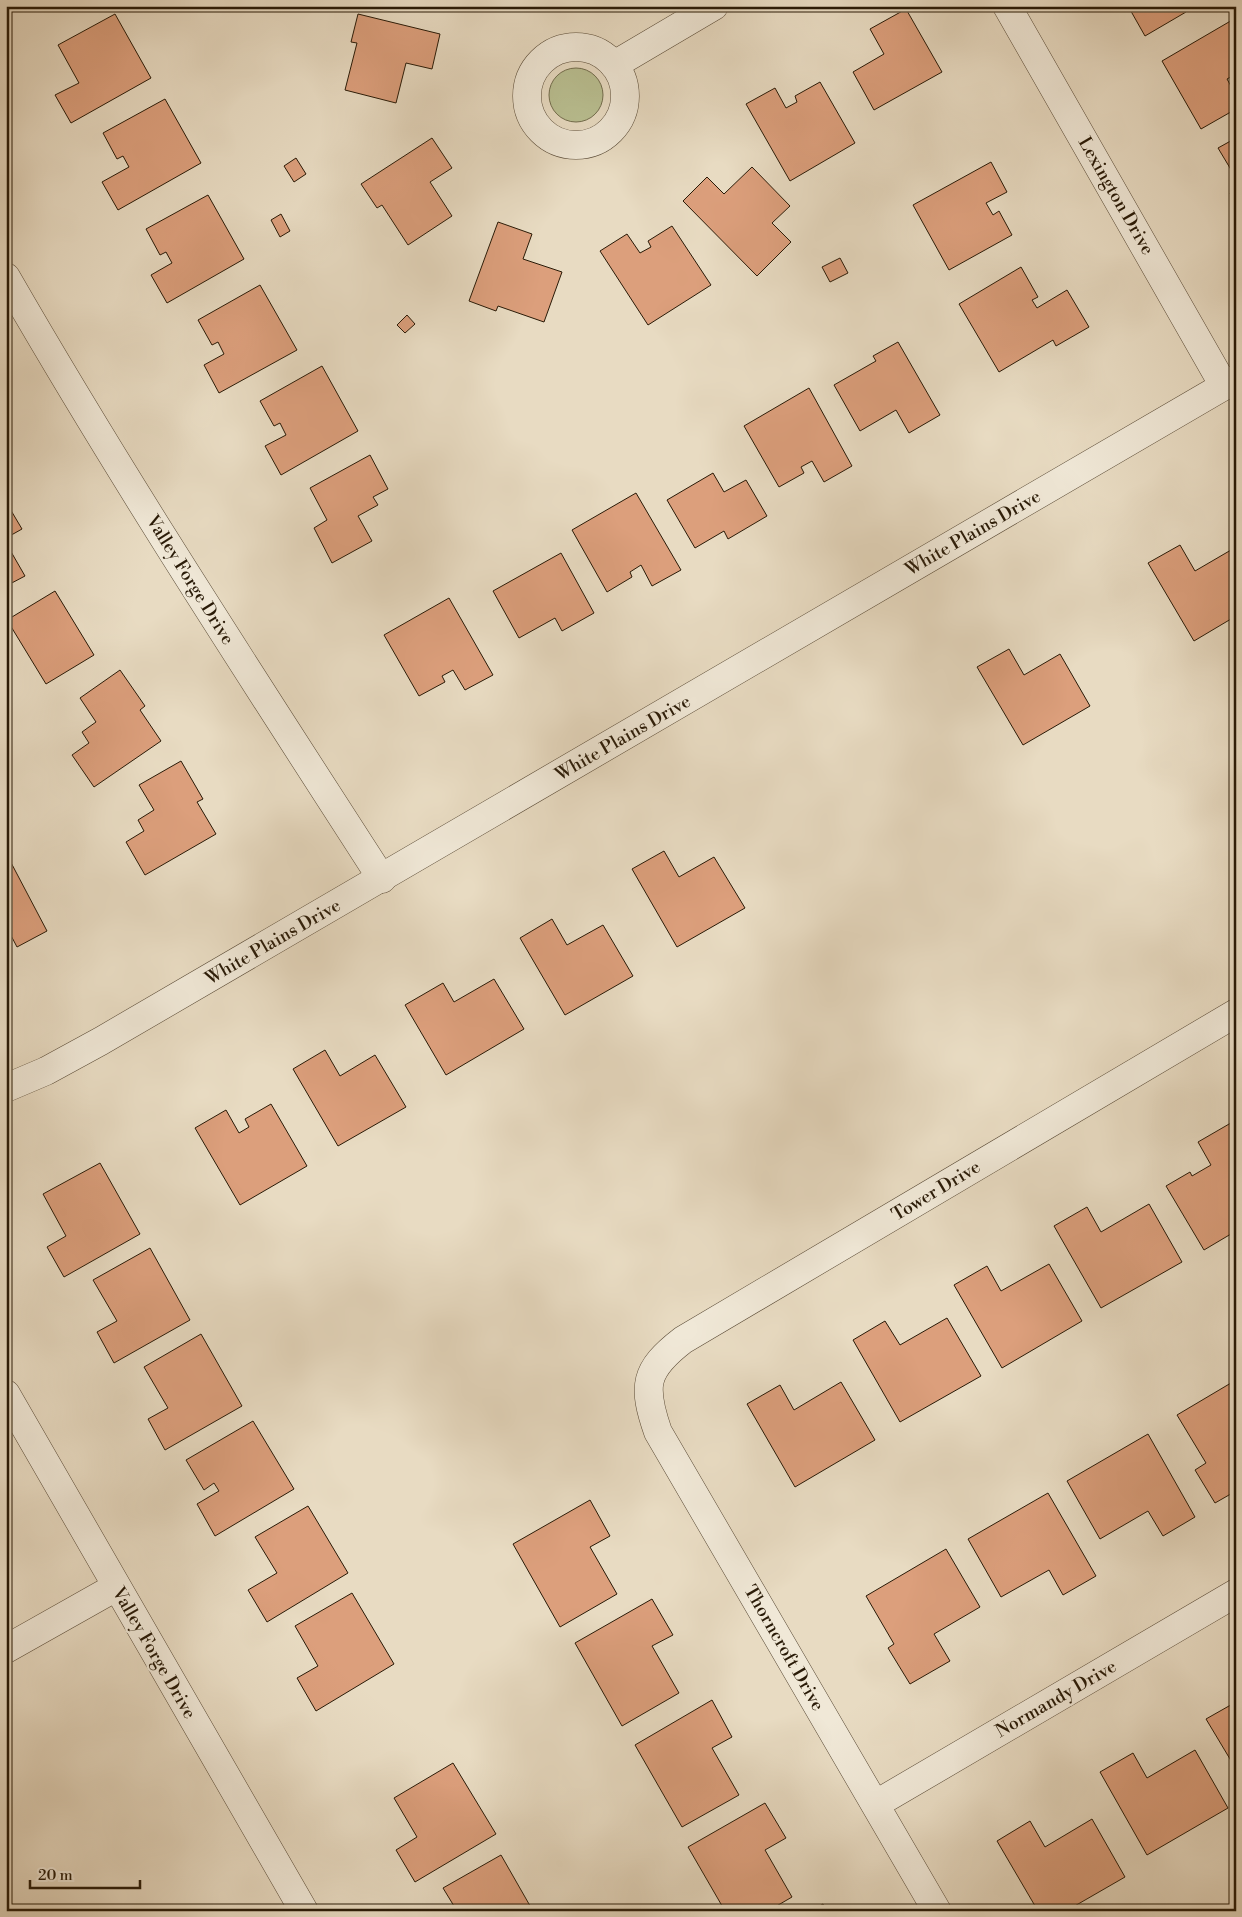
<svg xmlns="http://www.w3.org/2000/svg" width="1242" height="1917" font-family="'Libre Bodoni',serif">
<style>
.green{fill:#b9bf91;stroke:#716c4c}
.building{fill:#dc9f7c;stroke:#291a07}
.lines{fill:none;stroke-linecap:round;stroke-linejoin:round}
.minor-casing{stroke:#594a36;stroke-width:29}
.minor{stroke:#f0e8d7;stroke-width:28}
.labels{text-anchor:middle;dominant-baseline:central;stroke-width:4.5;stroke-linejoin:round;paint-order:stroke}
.street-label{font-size:18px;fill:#291a07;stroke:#f0e8d7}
</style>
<rect width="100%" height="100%" fill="#e8dbc2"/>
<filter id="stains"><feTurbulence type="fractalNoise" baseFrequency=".004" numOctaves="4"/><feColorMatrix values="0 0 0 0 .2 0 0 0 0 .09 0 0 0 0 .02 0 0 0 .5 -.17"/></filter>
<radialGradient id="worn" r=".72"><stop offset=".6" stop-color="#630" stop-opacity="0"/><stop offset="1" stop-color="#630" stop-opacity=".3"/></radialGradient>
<!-- green -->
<circle class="green" cx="576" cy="95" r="27"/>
<!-- building -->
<g class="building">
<polygon points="1128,6 1183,6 1186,12 1145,36"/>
<polygon points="906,9 942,72 874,110 853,72 884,54 870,29"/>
<polygon points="115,14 151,78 71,123 55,95 79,83 58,45"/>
<polygon points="358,14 440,34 432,69 406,63 396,103 345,90 357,43 351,42"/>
<polygon points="1234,19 1236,22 1236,74 1227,79 1236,95 1236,109 1201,129 1162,61"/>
<polygon points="820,82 855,143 790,181 746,104 775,88 786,108 797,102 795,96"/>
<polygon points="165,99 201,163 118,210 102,182 129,167 123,156 117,159 103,133"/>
<polygon points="432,138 452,168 430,182 452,216 408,245 382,205 377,208 361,184"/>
<polygon points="1236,138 1236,178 1218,148"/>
<polygon points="296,158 306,174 294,182 284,166"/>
<polygon points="991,162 1007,192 986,203 993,215 999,211 1012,235 949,270 913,205"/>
<polygon points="752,167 790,206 772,223 791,242 757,276 683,201 707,177 724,194"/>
<polygon points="1236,190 1236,204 1230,193"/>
<polygon points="208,195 244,259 167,303 151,275 172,263 166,252 160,255 146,229"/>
<polygon points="281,214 290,231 280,237 271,220"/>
<polygon points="498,222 532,234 523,259 562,272 544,322 498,306 496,311 469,301"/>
<polygon points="672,226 711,285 648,325 600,251 627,234 640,253 651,247 648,241"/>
<polygon points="840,258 848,273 830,282 822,267"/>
<polygon points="1021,267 1038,297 1032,300 1037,308 1067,290 1089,327 1056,346 1053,340 999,372 959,304"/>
<polygon points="260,285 297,350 219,393 204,365 224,354 218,342 212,345 198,320"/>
<polygon points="407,315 415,324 405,333 397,325"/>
<polygon points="898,342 940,415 909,433 896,410 860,431 834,385 876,361 873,356"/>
<polygon points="322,366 358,431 281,475 265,446 286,435 280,423 274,426 260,401"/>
<polygon points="809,388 852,466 824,482 812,461 801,467 804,473 779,487 744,426"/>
<polygon points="370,455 388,489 373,497 378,505 358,516 372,541 332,563 314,528 327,520 310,488"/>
<polygon points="713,473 724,492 746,480 767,516 728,539 724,531 695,548 667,500"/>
<polygon points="636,493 681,570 652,586 641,565 630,572 632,577 607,592 572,530"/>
<polygon points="6,502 22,529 6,538"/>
<polygon points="6,543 25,576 6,586"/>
<polygon points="1180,545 1195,571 1231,550 1236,558 1236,616 1194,641 1148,563"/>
<polygon points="561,553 594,613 562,631 555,618 519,638 493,591"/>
<polygon points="55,591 94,655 46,684 7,620"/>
<polygon points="449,598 493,675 465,690 453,670 442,676 445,682 419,696 384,635"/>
<polygon points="1009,649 1024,675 1060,654 1090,706 1023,745 977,667"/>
<polygon points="120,670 145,706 140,710 161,741 94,787 72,755 89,743 82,732 96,722 80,698"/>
<polygon points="181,761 203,799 197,802 216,834 145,875 126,842 144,831 138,820 154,810 139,785"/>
<polygon points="664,851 679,877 714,857 745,908 677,947 632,869"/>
<polygon points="7,855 47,931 17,947 6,926"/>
<polygon points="552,919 567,945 603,925 633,976 565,1015 520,938"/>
<polygon points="494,979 524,1029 446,1075 405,1005 443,983 454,1002"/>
<polygon points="325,1050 340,1076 375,1055 406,1107 338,1146 293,1069"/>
<polygon points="271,1104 307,1166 240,1205 195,1128 226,1110 239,1133 249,1127 245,1119"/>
<polygon points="1236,1120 1236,1231 1204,1250 1166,1186 1190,1172 1192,1176 1211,1165 1198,1142"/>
<polygon points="100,1163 140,1234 64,1277 47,1247 66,1236 43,1194"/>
<polygon points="1149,1204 1182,1262 1101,1308 1054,1226 1087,1207 1101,1232"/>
<polygon points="150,1248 190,1320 114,1363 97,1332 117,1321 93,1280"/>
<polygon points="1049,1264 1082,1321 1002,1368 954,1285 987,1266 1001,1291"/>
<polygon points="947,1318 981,1376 900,1422 853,1340 885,1321 900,1345"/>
<polygon points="201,1334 242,1406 165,1450 148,1419 168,1408 144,1367"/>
<polygon points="1236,1380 1236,1491 1215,1503 1195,1470 1206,1463 1177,1415"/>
<polygon points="841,1382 875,1440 795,1487 747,1404 780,1385 794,1410"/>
<polygon points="253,1421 294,1489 215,1536 197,1504 219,1491 214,1483 204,1490 186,1460"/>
<polygon points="1148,1434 1195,1517 1163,1536 1148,1511 1100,1539 1067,1481"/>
<polygon points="1048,1493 1096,1576 1063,1595 1049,1570 1001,1597 968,1539"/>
<polygon points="590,1500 610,1536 590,1547 617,1594 560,1627 513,1544"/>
<polygon points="308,1506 348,1573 267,1622 248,1590 277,1573 255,1537"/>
<polygon points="946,1549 980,1607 934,1634 950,1661 910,1684 888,1648 894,1644 866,1596"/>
<polygon points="352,1593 394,1664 316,1711 297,1678 318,1666 295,1626"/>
<polygon points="652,1599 673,1635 652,1646 679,1693 622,1726 575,1643"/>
<polygon points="712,1700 732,1737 712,1748 739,1795 682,1827 635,1745"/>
<polygon points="1236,1702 1236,1769 1206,1719"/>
<polygon points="1195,1750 1228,1808 1147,1855 1100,1772 1133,1753 1147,1778"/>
<polygon points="453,1763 496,1834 415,1882 396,1850 417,1837 394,1798"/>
<polygon points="765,1803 786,1838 765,1850 792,1897 768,1911 725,1911 688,1847"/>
<polygon points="1092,1819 1125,1877 1066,1911 1038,1911 997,1841 1030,1821 1045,1847"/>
<polygon points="501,1855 533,1911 457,1911 443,1888"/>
<polygon points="823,1904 827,1911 811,1911"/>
</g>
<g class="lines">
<!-- minor casing -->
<g class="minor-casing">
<g id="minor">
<polyline points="1007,6 1224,386"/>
<circle cx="576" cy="96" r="49"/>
<polyline points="614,65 714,6"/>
<path d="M 6,277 C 124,482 254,680 382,879"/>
<polyline points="6,1088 46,1071 101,1041 1236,379"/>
<polyline points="6,1394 304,1911"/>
<polyline points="6,1649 116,1587"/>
<polyline points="876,1804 1236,1593"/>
<path d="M 937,1911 L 658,1432 C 642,1386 644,1370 683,1340 L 1236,1013"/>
</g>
</g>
<!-- minor -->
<use href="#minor" class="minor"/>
</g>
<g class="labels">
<!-- street labels -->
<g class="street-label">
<text transform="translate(1116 196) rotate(60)">Lexington Drive</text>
<text transform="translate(973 533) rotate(-30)">White Plains Drive</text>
<text transform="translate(190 580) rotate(58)">Valley Forge Drive</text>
<text transform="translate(623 738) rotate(-30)">White Plains Drive</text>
<text transform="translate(273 942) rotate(-30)">White Plains Drive</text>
<text transform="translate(936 1191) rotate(-31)">Tower Drive</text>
<text transform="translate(784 1648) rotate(60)">Thorncroft Drive</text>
<text transform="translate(154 1653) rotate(60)">Valley Forge Drive</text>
<text transform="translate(1056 1699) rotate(-30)">Normandy Drive</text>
</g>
</g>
<!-- margin -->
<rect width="1242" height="1917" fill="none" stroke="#e8dbc2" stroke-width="25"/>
<rect x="8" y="8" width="1227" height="1902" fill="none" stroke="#291a07" stroke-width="2.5"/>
<rect x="12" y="12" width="1217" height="1892" fill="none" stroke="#291a07"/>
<!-- scale -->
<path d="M30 1880v8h110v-8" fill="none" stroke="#291a07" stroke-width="2.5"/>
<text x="38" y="1880" font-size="15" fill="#291a07" stroke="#f0e8d7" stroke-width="4" paint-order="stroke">20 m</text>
<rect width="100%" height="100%" filter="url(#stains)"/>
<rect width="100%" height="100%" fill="url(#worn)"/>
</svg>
